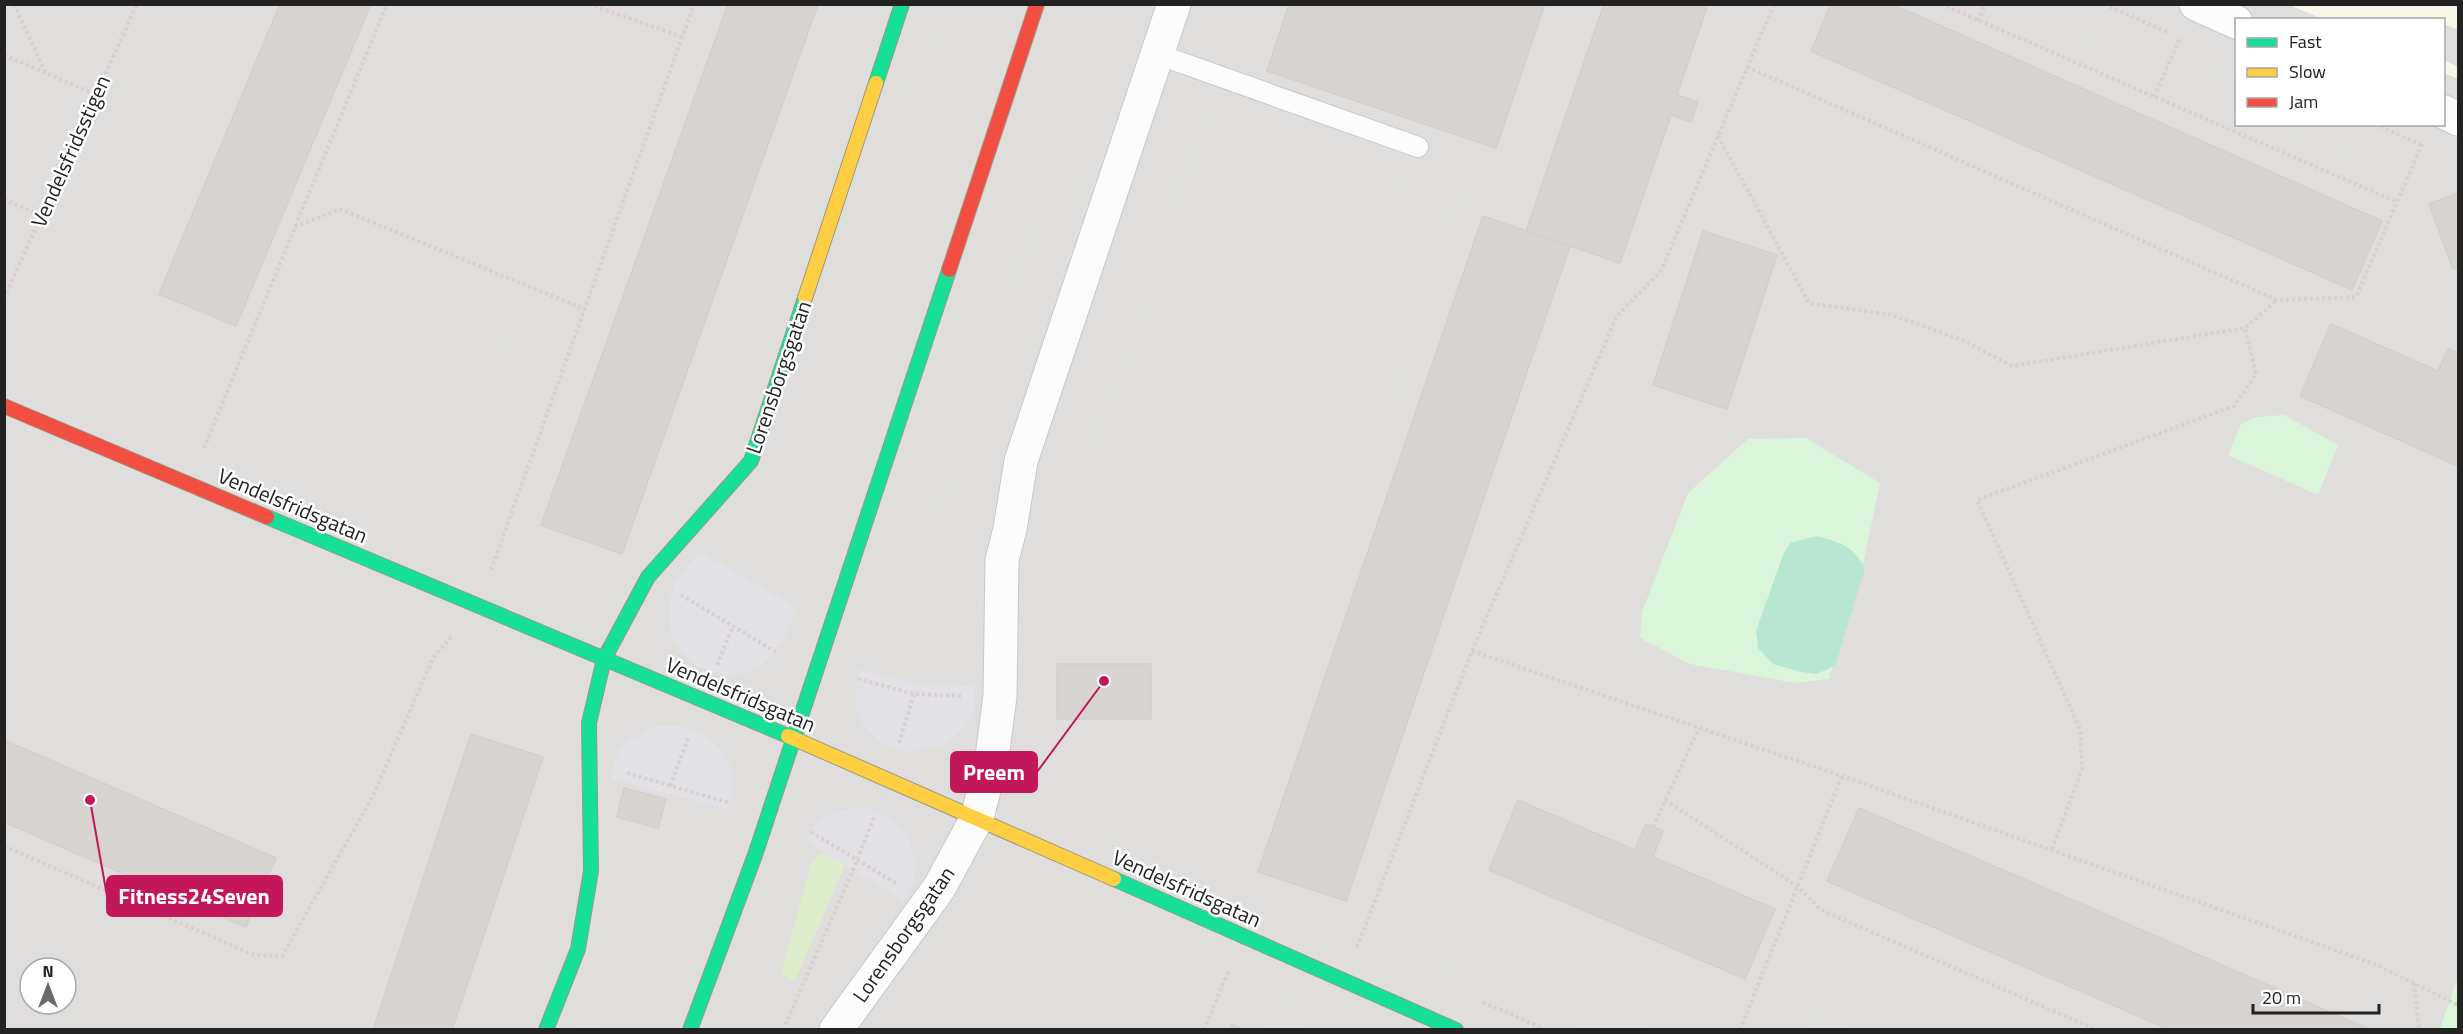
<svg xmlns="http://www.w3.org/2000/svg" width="2463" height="1034" font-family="'Titillium Web',sans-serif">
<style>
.residential{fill:#dfdedc;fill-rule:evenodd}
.education{fill:#f8f7e8}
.grass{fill:#ddeccb}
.park{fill:#daf5da}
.pitch{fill:#b7e6d2}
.parking{fill:#e0dfde}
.plaza{fill:#e2e1e5}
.building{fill:#d7d4d2;stroke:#d3d0cc;stroke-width:1.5}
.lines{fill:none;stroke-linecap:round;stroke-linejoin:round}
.lane-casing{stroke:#c9c8c7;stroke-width:22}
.street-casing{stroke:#c9c8c7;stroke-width:35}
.fast-casing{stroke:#999a82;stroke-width:16}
.slow-casing{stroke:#999a82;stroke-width:16}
.jam-casing{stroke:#999a82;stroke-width:16}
.path{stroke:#dccecd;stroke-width:4;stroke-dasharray:3 3;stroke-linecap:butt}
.lane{stroke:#fdfcfc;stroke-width:20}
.street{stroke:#fdfcfc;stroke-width:33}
.fast{stroke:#16e098;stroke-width:14}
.slow{stroke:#ffcf43;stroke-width:14}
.jam{stroke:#f24e42;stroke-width:14}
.labels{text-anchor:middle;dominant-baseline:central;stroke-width:5;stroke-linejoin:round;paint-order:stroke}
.street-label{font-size:21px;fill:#222;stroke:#fff}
.leader{fill:none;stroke:#c2185b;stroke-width:2}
.callout-dot{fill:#c2185b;stroke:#fff;stroke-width:2}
.callout{fill:#c2185b;stroke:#c2185b;stroke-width:2}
.callout-label{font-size:22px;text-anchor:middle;font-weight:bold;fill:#fff}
</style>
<rect width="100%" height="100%" fill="#f0eeeb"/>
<!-- residential -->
<path class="residential" d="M 5,5 L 2458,5 L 2458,978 L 2440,1029 L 5,1030 ZM 2236,20 L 2444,20 L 2444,124 L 2236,124 ZM 30,968 L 66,968 L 66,1004 L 30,1004 Z"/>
<!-- education -->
<polygon class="education" points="2289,5 2458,5 2458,79 2444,73 2444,20 2323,19"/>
<!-- grass -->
<polygon class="grass" points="821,852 845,865 795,981 781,974 811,864"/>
<!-- park -->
<g class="park">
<polygon points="2284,415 2338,445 2318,495 2228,455 2241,424 2257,417"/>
<polygon points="1806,438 1880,483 1864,560 1829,679 1795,683 1690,664 1640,638 1642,612 1688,493 1748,439"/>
<polygon points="2458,978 2458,1029 2440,1029"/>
</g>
<!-- pitch -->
<path class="pitch" d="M 1817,536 C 1841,543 1852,545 1865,568 L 1835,666 L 1816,674 L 1801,672 L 1773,664 L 1758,648 L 1756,631 L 1783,555 L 1790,543 Z"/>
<!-- parking -->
<g class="parking">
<polygon points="938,5 972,5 841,388 810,376"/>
<polygon points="1106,5 1140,5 971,515 940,505"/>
<polygon points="2000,5 2068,5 2158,44 2145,75 1998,10"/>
<polygon points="2444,24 2458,30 2458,67 2444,60"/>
<polygon points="2194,59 2236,77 2236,113 2181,89"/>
<polygon points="1207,113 1458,197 1341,550 1087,464"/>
<polygon points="2262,125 2345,125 2409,152 2396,183"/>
<polygon points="322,237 427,280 338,498 233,455"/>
<polygon points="429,316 527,357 451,542 352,501"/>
<polygon points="1402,920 1652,1029 1574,1029 1390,948"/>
<polygon points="604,939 634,950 605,1029 570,1029"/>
<polygon points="1247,987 1312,1015 1306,1029 1262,1029 1234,1017"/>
<polygon points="1812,1012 1852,1029 1805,1029"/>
</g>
<!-- plaza -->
<g class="plaza">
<polygon points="700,552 797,608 781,645 760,667 743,673 721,674 699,667 684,655 673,638 669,618 669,602 676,581"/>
<polygon points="860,669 916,684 975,686 974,709 964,727 951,740 940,746 909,752 882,744 862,723 856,707 855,691"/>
<polygon points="656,726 675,726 696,731 709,738 725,755 732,770 732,793 727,810 611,778 615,759 625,743"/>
<polygon points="852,808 867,808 884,815 899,826 910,843 916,863 914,882 904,901 805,841 816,823 833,812"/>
</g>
<!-- building -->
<g class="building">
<polygon points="280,4 371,4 236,326 159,294"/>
<polygon points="728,4 818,4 622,554 541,525"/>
<polygon points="1289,4 1545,4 1496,148 1267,71"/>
<polygon points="1604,4 1708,4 1677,95 1698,102 1691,122 1671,115 1620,263 1526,231"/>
<polygon points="1831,4 1892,4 2382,221 2352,290 1811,51"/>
<polygon points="2458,193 2458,267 2453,269 2429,204"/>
<polygon points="1483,216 1570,246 1346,901 1258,872"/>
<polygon points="1703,231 1777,255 1727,409 1653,385"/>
<polygon points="2331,324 2438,371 2448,349 2458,353 2458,466 2300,396"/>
<rect x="1057" y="664" width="94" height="55"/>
<polygon points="471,734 543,757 482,941 452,1030 373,1030"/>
<polygon points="4,740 276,858 246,927 4,822"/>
<polygon points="624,788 666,799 658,828 617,817"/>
<polygon points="1518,800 1635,850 1646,824 1663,831 1653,857 1775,909 1745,979 1489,870"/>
<polygon points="1859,808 2096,910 2371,1030 2170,1030 1827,881"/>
<polygon points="1232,1024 1243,1030 1229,1030"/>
</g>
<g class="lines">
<!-- lane casing -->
<g class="lane-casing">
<polyline id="lane" points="1157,54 1418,147"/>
</g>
<!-- street casing -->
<g class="street-casing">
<g id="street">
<polyline points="2196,4 2236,22"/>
<polyline points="2444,112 2458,119"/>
<polyline points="836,1030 939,888 977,818 992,757 1000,696 1002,560 1010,529 1021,461 1174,4"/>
</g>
</g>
<!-- fast casing -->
<g class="fast-casing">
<g id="fast">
<polyline points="876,83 902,4"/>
<polyline points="267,517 788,736"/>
<polyline points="1114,879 1456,1030"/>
<polyline points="546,1030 578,949 591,871 589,723 604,659 648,577 751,461 805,298"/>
<polyline points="690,1030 755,855 949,270"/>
</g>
</g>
<!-- slow casing -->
<g class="slow-casing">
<g id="slow">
<polyline points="805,298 876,83"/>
<polyline points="788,736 1114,879"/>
</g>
</g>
<!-- jam casing -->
<g class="jam-casing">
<g id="jam">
<polyline points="949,270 1037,4"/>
<polyline points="4,406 267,517"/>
</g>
</g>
<!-- path -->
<g class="path">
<polyline points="14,4 45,72"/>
<polyline points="589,4 682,37"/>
<polyline points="1941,4 2397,202"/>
<polyline points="2104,4 2169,33"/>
<polyline points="1978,21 1985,4"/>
<polyline points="4,55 95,94"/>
<polyline points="1747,67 2277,300 2356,297 2423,142"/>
<polyline points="2154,97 2180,38"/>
<polyline points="2375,124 2421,145"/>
<polyline points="1718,136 1809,303 1892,315 1962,340 2012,366 2245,328 2277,300"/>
<polyline points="4,199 41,216"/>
<polyline points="295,227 340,209 584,309"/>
<polyline points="4,298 137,4"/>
<polyline points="204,448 387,4"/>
<polyline points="491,570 694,4"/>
<polyline points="681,595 776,652"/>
<polyline points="1472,651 1842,776 2377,965 2458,1005"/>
<polyline points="717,665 733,626"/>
<polyline points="858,679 914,694 962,696"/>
<polyline points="899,743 914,694"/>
<polyline points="627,773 730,803"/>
<polyline points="670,786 689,736"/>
<polyline points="1665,800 1797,886 1821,910 2097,1030"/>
<polyline points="1653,827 1699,728"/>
<polyline points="811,832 897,884"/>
<polyline points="4,846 254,955 282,956 372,798 433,658 453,635"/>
<polyline points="2052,849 2082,769 2080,729 1977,500 2234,406 2256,374 2245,328"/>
<polyline points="1357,947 1472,651 1617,316 1661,271 1774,4"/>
<polyline points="2414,983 2419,1030"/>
<polyline points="1483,1002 1546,1030"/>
<polyline points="783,1030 853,870 875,815"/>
<polyline points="1204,1030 1229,970"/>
<polyline points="1740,1030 1842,776"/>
</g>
<!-- lane -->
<use href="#lane" class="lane"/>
<!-- street -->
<use href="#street" class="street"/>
<!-- fast -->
<use href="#fast" class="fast"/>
<!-- slow -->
<use href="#slow" class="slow"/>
<!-- jam -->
<use href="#jam" class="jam"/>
</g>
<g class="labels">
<!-- street labels -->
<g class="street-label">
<text transform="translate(70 151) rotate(-66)">Vendelsfridsstigen</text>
<text transform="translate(778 377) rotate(-71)">Lorensborgsgatan</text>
<text transform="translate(293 505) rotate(23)">Vendelsfridsgatan</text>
<text transform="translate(741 694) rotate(23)">Vendelsfridsgatan</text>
<text transform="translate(1187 888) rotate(24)">Vendelsfridsgatan</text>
<text transform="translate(903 934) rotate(-55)">Lorensborgsgatan</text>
</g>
</g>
<!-- callouts -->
<path class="leader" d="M1104 681L1037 772M90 800L107 896"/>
<g class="callout-dot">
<circle cx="1104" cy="681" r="6"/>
<circle cx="90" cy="800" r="6"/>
</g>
<g class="callout">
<rect x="951" y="752" width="86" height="40" rx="6"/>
<rect x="107" y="876" width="175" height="40" rx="6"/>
</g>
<g class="callout-label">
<text x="994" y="780">Preem</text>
<text x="194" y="904">Fitness24Seven</text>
</g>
<!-- border -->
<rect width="2463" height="1034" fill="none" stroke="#222222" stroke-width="12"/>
<!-- legend -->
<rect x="2235" y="18" width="210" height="108" fill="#ffffff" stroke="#a7a7a7" stroke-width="1.5"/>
<rect x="2247" y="38" width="30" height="9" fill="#16e098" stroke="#a7a7a7" stroke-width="1.5"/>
<text x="2289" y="48" font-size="18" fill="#222222">Fast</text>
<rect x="2247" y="68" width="30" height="9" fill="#ffcf43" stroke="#a7a7a7" stroke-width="1.5"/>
<text x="2289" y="78" font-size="18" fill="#222222">Slow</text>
<rect x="2247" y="98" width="30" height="9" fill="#f24e42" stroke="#a7a7a7" stroke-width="1.5"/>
<text x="2289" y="108" font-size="18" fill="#222222">Jam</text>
<!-- north arrow -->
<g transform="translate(48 986)"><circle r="28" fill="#ffffff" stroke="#a7a7a7" stroke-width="1.5"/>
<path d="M0-4.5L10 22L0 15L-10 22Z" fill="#6a6968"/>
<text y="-9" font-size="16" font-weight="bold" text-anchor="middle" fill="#222222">N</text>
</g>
<!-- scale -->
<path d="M2253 1004v9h126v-9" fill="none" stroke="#222222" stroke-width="3"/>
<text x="2262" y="1004" font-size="18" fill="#222222" stroke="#ffffff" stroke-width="4.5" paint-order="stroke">20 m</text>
</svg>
